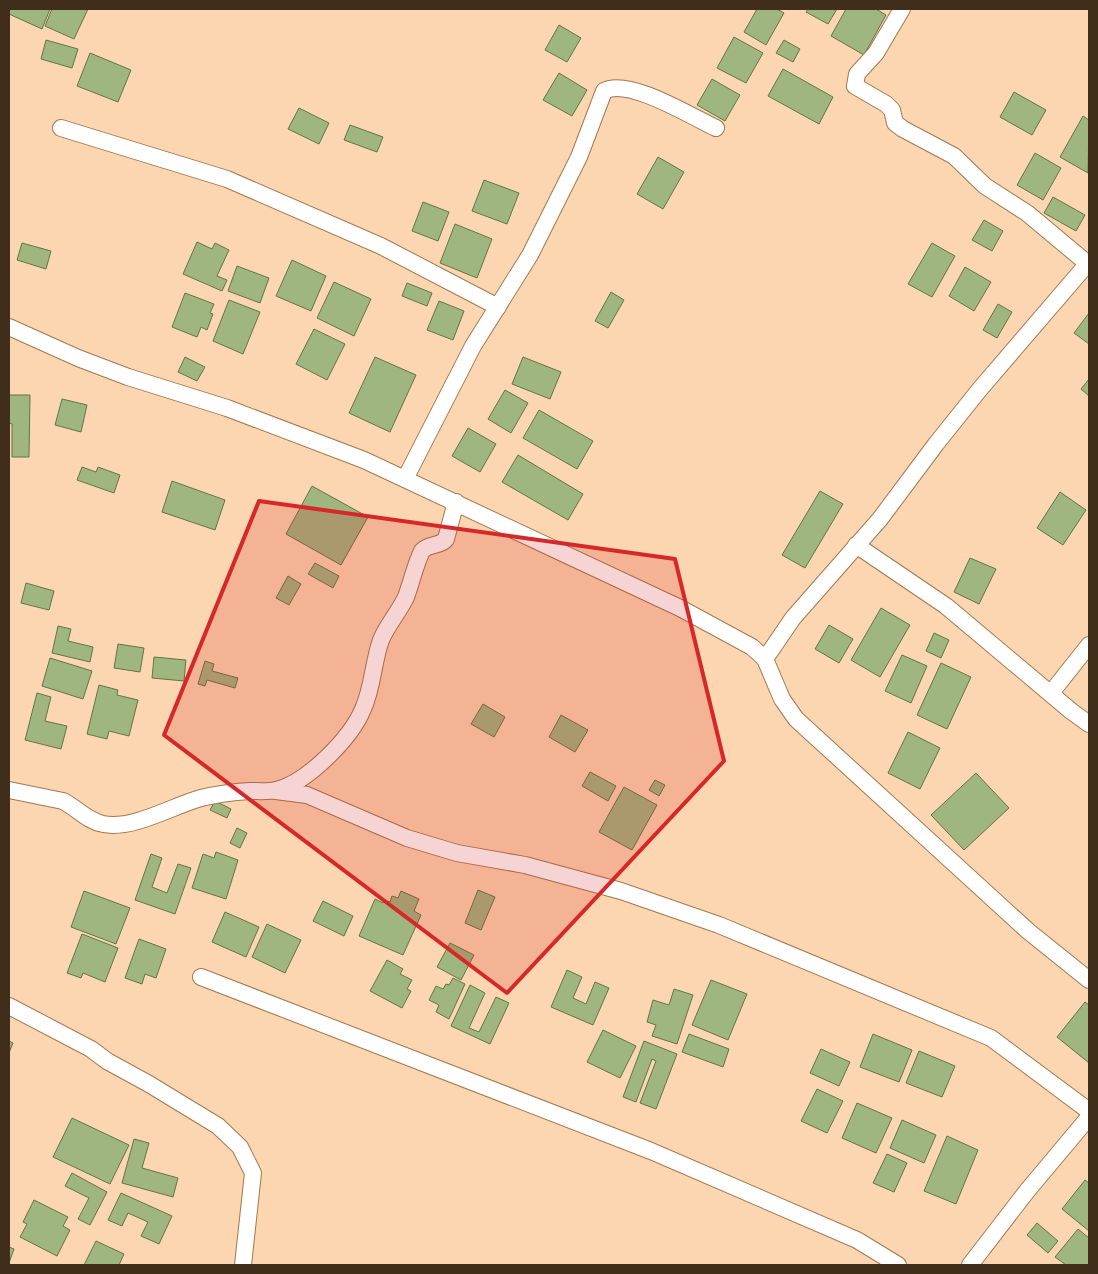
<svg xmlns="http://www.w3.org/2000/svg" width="1098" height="1274" font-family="'Asap Condensed',sans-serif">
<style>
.building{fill:#9fb67e;stroke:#617641}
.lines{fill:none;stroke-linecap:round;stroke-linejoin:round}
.minor-casing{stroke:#a2784b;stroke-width:18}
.minor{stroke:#fff;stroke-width:16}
.marked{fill:#d62828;fill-opacity:0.2;stroke:#d62828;stroke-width:4;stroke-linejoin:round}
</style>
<rect width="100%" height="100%" fill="#fcd6b1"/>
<!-- building -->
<g class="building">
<polygon points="9,9 50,9 42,29 9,14"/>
<polygon points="52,9 88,9 74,39 45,26"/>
<polygon points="757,9 777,9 784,13 766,45 744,32"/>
<polygon points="808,9 837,9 828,24 806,12"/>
<polygon points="846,9 876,9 886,15 864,55 831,36"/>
<polygon points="559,25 581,38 567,62 545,50"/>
<polygon points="734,37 763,53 746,83 717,68"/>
<polygon points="46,40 78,49 72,68 41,59"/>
<polygon points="784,40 800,49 793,62 776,53"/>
<polygon points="90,53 131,70 118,102 77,86"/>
<polygon points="783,69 833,97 819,124 768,96"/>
<polygon points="559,73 587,90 572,116 543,100"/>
<polygon points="712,79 740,95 725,121 697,105"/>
<polygon points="1014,92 1046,110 1032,135 1000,117"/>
<polygon points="299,108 329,123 319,144 288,129"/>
<polygon points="1083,116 1089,120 1088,173 1060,157"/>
<polygon points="350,125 383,137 377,152 344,140"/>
<polygon points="1035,153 1061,168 1043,200 1017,185"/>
<polygon points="658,157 684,172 663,209 637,194"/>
<polygon points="484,180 519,193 507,224 472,211"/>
<polygon points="1053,197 1085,215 1076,231 1044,213"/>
<polygon points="423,202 449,212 438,241 412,231"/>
<polygon points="984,220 1003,231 992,251 972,240"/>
<polygon points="455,224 492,239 477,278 440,263"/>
<polygon points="197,242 212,249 215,243 229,250 217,276 227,280 222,291 183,274"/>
<polygon points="22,243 51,251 46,269 17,260"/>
<polygon points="932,243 955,256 932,297 908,284"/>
<polygon points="292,260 326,276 311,311 276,296"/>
<polygon points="237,266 269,278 260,303 228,291"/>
<polygon points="965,267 991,282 974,311 949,296"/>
<polygon points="334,282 371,299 354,336 317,318"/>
<polygon points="407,283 432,293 427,306 402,296"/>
<polygon points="611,292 624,300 608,328 595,321"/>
<polygon points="185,293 214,304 210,313 213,314 207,330 201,327 197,337 172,327"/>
<polygon points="229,300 260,312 243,354 213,341"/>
<polygon points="439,301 464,311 453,340 427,330"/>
<polygon points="998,304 1012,312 997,338 983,330"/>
<polygon points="1089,313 1089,344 1074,333"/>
<polygon points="314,329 345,344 327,380 296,364"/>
<polygon points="185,357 205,367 197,381 178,372"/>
<polygon points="375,357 416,375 390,432 349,413"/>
<polygon points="523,357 561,372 550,399 512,384"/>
<polygon points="1089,379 1089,396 1081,389"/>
<polygon points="505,390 528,403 511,433 488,419"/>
<polygon points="9,395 30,395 29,457 12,457 12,424 9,423"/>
<polygon points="62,399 87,405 81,432 55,425"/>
<polygon points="539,410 593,441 577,469 523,438"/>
<polygon points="468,428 496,444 480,472 452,456"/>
<polygon points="518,455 583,494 568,520 502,482"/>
<polygon points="82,467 96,472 98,467 120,475 114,493 77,480"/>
<polygon points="172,481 225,500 215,530 162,512"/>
<polygon points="312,486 368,517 341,565 286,534"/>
<polygon points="820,491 843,504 805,568 782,555"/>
<polygon points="1060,492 1086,510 1063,545 1037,528"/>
<polygon points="970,558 996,569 979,604 954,592"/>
<polygon points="315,563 339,576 333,588 308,574"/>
<polygon points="288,576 301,584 289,605 276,598"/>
<polygon points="26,583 54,591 49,610 21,603"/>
<polygon points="881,608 910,625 880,677 851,660"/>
<polygon points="829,625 853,639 839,663 815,649"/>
<polygon points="58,626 71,629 68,641 93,647 90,662 52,653"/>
<polygon points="934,633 949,640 941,658 926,651"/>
<polygon points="118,644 144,648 140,672 114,668"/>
<polygon points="902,655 927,666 911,703 885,691"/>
<polygon points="154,657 186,660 184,681 152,678"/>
<polygon points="50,658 92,671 83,699 42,686"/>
<polygon points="205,661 214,664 212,671 238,678 235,688 207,680 205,686 198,684"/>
<polygon points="941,663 971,677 947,729 917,715"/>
<polygon points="99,685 118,690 117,695 138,700 129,736 109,731 107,739 87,734"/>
<polygon points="37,693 51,697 45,721 67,726 61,749 25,740"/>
<polygon points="483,704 505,717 494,737 471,724"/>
<polygon points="561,715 588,730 575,752 549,737"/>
<polygon points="908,732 940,748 920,789 888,773"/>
<polygon points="590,772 616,786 608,801 582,786"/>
<polygon points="976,773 1009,808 964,850 931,815"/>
<polygon points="655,780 665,785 659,796 649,790"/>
<polygon points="624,787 657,805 632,850 599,832"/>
<polygon points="215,801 231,809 227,818 210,810"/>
<polygon points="237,828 247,833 240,848 230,843"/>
<polygon points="216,852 238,860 226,899 192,888 203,854 214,858"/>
<polygon points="151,854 162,858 152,887 167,893 178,864 191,868 175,914 135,900"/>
<polygon points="478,890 495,897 481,930 465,923"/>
<polygon points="84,891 130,908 116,944 71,927"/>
<polygon points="401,891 419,899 414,911 421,915 403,955 359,936 375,899 383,903 384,900 390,902 392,896 398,898"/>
<polygon points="323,901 353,916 344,936 313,921"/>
<polygon points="225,912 259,927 246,957 212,942"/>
<polygon points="267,924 301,940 285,973 252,957"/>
<polygon points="82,934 118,948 105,982 83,973 81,978 67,973"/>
<polygon points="139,939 166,949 156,978 145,974 142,984 125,978"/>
<polygon points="450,943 474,955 461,980 437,967"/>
<polygon points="387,960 403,969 400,974 412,980 407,989 411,991 402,1008 370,991"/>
<polygon points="567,970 582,977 573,998 586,1004 595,982 609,988 593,1025 551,1007"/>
<polygon points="453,978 465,984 449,1019 436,1012 439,1005 429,1000 436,986 443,989 446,984 449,985"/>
<polygon points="711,980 747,994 728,1040 692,1025"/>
<polygon points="470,985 485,993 469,1028 479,1032 496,997 509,1003 490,1044 451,1026"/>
<polygon points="674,989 693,995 677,1044 652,1036 656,1025 647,1022 653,1000 669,1005"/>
<polygon points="1085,1002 1089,1005 1089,1063 1057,1037"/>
<polygon points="603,1030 636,1046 620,1078 587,1062"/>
<polygon points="689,1034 729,1049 723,1067 682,1052"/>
<polygon points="873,1034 912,1050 899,1082 860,1067"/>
<polygon points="9,1041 13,1043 9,1053"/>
<polygon points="644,1041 677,1054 656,1109 640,1103 656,1061 652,1059 636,1102 623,1097"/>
<polygon points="821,1049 850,1062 839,1086 810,1073"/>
<polygon points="919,1051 955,1066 942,1097 906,1083"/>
<polygon points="817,1089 843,1101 827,1133 801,1121"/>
<polygon points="857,1103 892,1118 876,1153 842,1138"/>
<polygon points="72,1118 129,1145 110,1184 53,1157"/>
<polygon points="902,1120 936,1135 924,1163 890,1148"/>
<polygon points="947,1136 978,1150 956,1204 924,1191"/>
<polygon points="134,1139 149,1143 142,1168 178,1178 173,1197 122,1183"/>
<polygon points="887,1154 907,1163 894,1192 873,1183"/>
<polygon points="72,1173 107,1192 90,1225 78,1219 89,1198 65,1186"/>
<polygon points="1085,1180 1089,1183 1089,1231 1062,1209"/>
<polygon points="121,1193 172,1216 159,1244 141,1236 148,1222 128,1213 122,1226 108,1220"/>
<polygon points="34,1200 68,1217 63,1226 70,1230 57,1256 20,1237 27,1224 23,1222"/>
<polygon points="1037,1223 1058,1241 1048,1253 1027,1235"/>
<polygon points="1078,1229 1089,1238 1089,1265 1066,1265 1055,1257"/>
<polygon points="96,1241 124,1254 119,1265 84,1265"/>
<polygon points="9,1247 14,1249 9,1263"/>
</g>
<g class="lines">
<!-- minor casing -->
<g class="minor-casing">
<g id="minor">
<polyline points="902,9 876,53 857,74 855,86 886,104 892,110 895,123 903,129 954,156 985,186 1027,213 1088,264"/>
<polyline points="61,128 227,179 381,246 498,307"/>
<polyline points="9,327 78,358 128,377 227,408 364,460 680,608 752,647 765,659 782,699 796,719 1028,931 1089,980"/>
<path d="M 405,479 L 473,346 L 530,255 L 579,157 L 604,91 C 628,77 692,117 716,128"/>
<polyline points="856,545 946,606 1071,711 1089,724"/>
<polyline points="765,659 793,618 880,519 936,444 980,389 1089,262"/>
<polyline points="1051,693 1089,645"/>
<path d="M 9,790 L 63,801 C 77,808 87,821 103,824 C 133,830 172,806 201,798 C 217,794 233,792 250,791 C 258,791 268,792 276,790 C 307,783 351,738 363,709 C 373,687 373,662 381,640 C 387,625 399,612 406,597 C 412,581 415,565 422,551 C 429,543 440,547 446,539 L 456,502"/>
<polyline points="276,791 307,795 407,838 457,853 525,865 621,891 719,925 991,1038 1089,1111"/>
<polyline points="201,977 651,1151 857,1240 898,1265"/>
<polyline points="9,1006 91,1049 107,1061 149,1084 218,1126 240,1147 253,1173 243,1265"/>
<polyline points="970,1265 1027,1191 1089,1117"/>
</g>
</g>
<!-- minor -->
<use href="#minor" class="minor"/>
</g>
<!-- marked area -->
<path class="marked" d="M 259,501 L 675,559 L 724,761 L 507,993 L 164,735 Z"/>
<!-- border -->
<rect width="1098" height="1274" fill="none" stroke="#402e1b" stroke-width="20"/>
</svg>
